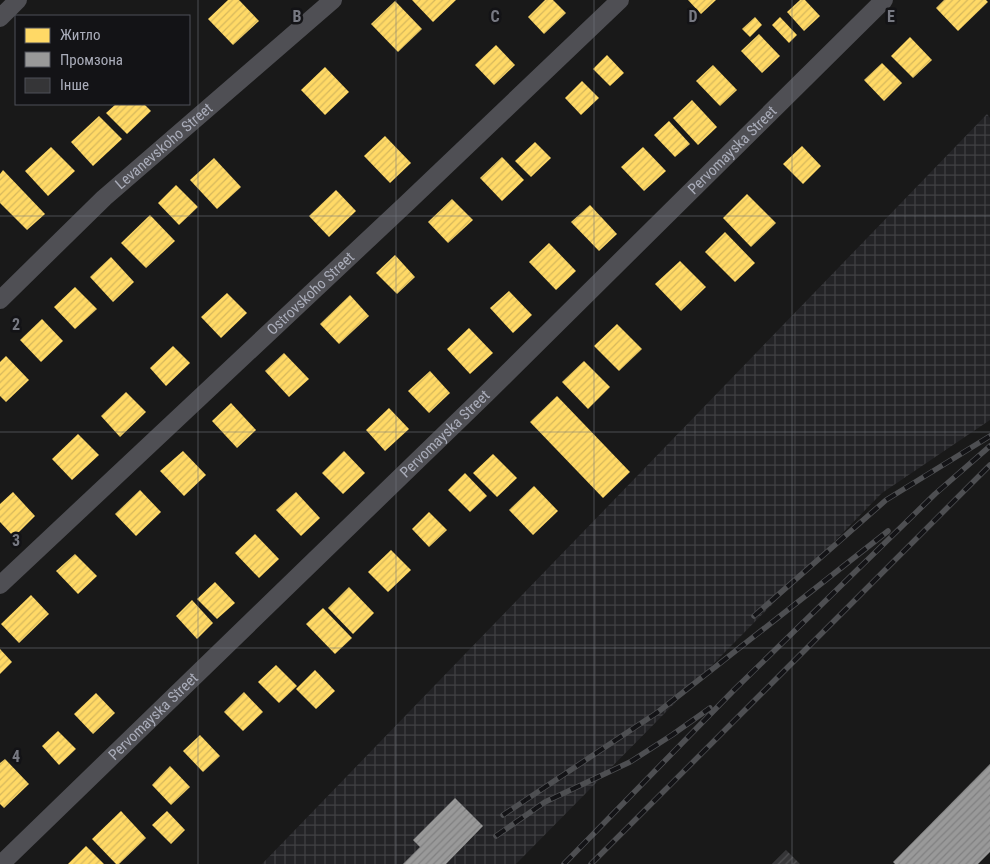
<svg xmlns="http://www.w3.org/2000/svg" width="990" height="864" font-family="'Roboto Condensed',sans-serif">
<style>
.industrial{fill:url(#industrial-grid)}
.homes{fill:url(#homes-hatch)}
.industry{fill:url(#industry-hatch)}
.building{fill:url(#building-hatch)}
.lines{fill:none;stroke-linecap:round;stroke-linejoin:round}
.minor{stroke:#4f4f54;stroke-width:18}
.rail-casing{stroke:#4e4f52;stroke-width:5.5}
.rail{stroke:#131316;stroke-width:4;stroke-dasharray:11;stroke-linecap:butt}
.grid{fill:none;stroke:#777982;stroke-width:1;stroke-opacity:0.55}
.labels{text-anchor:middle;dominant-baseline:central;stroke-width:5;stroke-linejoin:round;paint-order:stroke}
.street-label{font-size:15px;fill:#aaadba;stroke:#131316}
.grid-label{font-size:16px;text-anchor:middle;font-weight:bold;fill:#777982;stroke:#131316;stroke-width:5;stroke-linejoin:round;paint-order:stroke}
</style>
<defs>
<pattern id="industrial-grid" width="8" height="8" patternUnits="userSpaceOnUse" patternTransform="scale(1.25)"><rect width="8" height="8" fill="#232326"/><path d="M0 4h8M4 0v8" fill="none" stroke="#404043"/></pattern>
<pattern id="homes-hatch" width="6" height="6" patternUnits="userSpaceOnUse" patternTransform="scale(1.25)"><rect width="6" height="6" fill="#ffd966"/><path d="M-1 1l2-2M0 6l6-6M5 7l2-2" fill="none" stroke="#d6b85d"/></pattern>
<pattern id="industry-hatch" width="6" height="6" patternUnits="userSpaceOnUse" patternTransform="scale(1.25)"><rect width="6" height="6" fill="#999"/><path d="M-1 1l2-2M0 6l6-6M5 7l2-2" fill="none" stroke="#808081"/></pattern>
<pattern id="building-hatch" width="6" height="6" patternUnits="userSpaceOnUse" patternTransform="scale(1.25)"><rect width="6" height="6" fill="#353537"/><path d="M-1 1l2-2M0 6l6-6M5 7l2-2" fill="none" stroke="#505052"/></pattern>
</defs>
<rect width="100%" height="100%" fill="#191919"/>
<!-- industrial -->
<polygon class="industrial" points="987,114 990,118 990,420 882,493 516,864 262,864"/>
<!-- homes -->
<g class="homes">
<polygon points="228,0 239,0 259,21 233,45 208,19"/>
<polygon points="412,0 456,0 433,22"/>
<polygon points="545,0 553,0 566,13 544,34 528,17"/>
<polygon points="688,0 716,0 701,14"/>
<polygon points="800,0 805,0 820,16 804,31 787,12"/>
<polygon points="944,0 986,0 988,2 958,31 936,8"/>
<polygon points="395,1 422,29 398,52 371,24"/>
<polygon points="755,17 762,25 750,37 742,29"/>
<polygon points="780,17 797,35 789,43 772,25"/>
<polygon points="759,34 780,56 762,73 741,51"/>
<polygon points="910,37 932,60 913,78 891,56"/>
<polygon points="496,45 515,65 494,85 475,65"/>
<polygon points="607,55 624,73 610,86 593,69"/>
<polygon points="882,63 902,83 884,101 864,80"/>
<polygon points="713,65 737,90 720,106 696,81"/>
<polygon points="325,67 349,92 325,115 301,90"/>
<polygon points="582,81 599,98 581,115 565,98"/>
<polygon points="692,100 717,127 698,145 673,118"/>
<polygon points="116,104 144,104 151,111 127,134 106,113"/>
<polygon points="99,116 122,139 93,166 71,142"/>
<polygon points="669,121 690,144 675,157 654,135"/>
<polygon points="385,136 411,163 390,183 364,156"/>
<polygon points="535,142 551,158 531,177 515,161"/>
<polygon points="802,146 821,166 803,184 783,164"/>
<polygon points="51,147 75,171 48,196 25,171"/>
<polygon points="643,147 666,171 644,191 621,167"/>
<polygon points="502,157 524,180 502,201 480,178"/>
<polygon points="214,158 241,187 217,209 190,180"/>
<polygon points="3,170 45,214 27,230 0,203 0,174"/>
<polygon points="176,185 198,207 179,225 158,203"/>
<polygon points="336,190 356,211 329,237 309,216"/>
<polygon points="747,194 776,223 751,247 723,218"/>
<polygon points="452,199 473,220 448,243 428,222"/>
<polygon points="590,205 617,234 599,251 571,222"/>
<polygon points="150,215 175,241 146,268 121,243"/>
<polygon points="725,232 755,263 735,282 705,252"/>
<polygon points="549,243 576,271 556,290 529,262"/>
<polygon points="395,255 415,277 397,294 376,273"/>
<polygon points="111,257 134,282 113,302 90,277"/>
<polygon points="680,261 706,287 681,311 655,284"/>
<polygon points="75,287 97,309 75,329 54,307"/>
<polygon points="509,291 532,315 513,333 490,308"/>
<polygon points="227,293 247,313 221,338 201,317"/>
<polygon points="350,295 369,316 339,344 320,324"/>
<polygon points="42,319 63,341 41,362 20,340"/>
<polygon points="617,324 642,349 619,371 594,346"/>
<polygon points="469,328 493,353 470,374 447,349"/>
<polygon points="173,346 190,363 166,386 150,368"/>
<polygon points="284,353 309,379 289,397 265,371"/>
<polygon points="6,356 29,380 6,402 0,396 0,362"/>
<polygon points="584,361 610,387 588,409 562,382"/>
<polygon points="430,371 450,393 429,413 408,391"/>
<polygon points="126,392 146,412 120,437 101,416"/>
<polygon points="557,396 630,472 603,498 530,422"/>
<polygon points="231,403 256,430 237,448 212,421"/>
<polygon points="389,408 409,429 385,451 366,430"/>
<polygon points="78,434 99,455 72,480 52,459"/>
<polygon points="183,451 206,475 184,496 160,471"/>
<polygon points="344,451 365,473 343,494 322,473"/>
<polygon points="493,454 517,478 497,497 473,473"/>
<polygon points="465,473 487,496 470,512 448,490"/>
<polygon points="534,486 558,511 533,535 509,510"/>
<polygon points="140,490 161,512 136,536 115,514"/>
<polygon points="13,492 35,516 14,537 0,522 0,504"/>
<polygon points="296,492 320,518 301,536 276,510"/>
<polygon points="429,512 447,530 429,547 412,529"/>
<polygon points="255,534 279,559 259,578 235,553"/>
<polygon points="391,550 411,570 388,592 368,572"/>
<polygon points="75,554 97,576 78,594 56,571"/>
<polygon points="215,582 235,603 217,619 197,599"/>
<polygon points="349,587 374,613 353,634 328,608"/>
<polygon points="31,595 49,614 19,643 1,624"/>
<polygon points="192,600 213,623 197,639 176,616"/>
<polygon points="323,608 352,638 335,654 306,624"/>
<polygon points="0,649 12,662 0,674"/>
<polygon points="276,665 297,686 279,703 258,682"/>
<polygon points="315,670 335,691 316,709 296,689"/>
<polygon points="244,692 263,712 243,731 224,712"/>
<polygon points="96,693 115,713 93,734 74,714"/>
<polygon points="58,731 76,749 59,765 42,746"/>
<polygon points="200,735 220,756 203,772 183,751"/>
<polygon points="5,759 29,784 4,808 0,804 0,763"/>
<polygon points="170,766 190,787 171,805 152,785"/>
<polygon points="121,811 146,838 119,864 116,864 92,839"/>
<polygon points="167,811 185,830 171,844 152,825"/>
<polygon points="86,846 104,864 68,864"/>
</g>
<!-- industry -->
<g class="industry">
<polygon points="990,764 990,852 978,864 895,864 893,862"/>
<polygon points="455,798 483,826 446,864 403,864 420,847 413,840"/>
</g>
<!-- building -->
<polygon class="building" points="786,850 800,864 772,864"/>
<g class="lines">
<!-- minor -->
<g class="minor">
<polyline points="0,18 18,0"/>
<path id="s1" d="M 0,300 L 104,198 L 333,0"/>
<path id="s2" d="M 0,585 L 407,203 L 620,0"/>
<path id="s3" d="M 1,864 L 486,394 L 884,0"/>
</g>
<!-- rail casing -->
<g class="rail-casing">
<g id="rail">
<polyline points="754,616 886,500 990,436"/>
<polyline points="503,815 658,712 888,531"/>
<polyline points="496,836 545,802 630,762 672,735 710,708"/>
<polyline points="564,864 734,690 935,494 990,446"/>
<polyline points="591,864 990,465"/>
</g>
</g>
<!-- rail -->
<use href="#rail" class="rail"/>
</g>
<!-- grid -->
<path class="grid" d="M 198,0 L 198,864M 396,0 L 396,864M 594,0 L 594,864M 792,0 L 792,864M 0,216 L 990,216M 0,432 L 990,432M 0,648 L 990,648"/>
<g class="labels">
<!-- street labels -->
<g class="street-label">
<text stroke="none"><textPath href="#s1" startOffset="225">Levanevskoho Street</textPath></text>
<text stroke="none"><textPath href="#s3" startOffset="1022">Pervomayska Street</textPath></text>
<text stroke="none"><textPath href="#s2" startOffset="426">Ostrovskoho Street</textPath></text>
<text stroke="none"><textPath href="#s3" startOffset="618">Pervomayska Street</textPath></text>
<text stroke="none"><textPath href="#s3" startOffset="212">Pervomayska Street</textPath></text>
</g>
</g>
<g class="grid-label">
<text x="297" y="22">B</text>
<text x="495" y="22">C</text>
<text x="693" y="22">D</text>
<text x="891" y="22">E</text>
<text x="16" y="330">2</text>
<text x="16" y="546">3</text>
<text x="16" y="762">4</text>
</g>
<!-- legend -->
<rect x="15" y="15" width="175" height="90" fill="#131316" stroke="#4f5158"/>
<rect x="25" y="28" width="25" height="15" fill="#ffd966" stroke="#4f5158"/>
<text x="60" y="40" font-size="15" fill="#aaadba">Житло</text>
<rect x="25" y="52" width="25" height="15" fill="#999999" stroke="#4f5158"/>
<text x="60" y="65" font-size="15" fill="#aaadba">Промзона</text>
<rect x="25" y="78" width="25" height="15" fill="#353537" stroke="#4f5158"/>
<text x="60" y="90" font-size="15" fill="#aaadba">Інше</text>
</svg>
